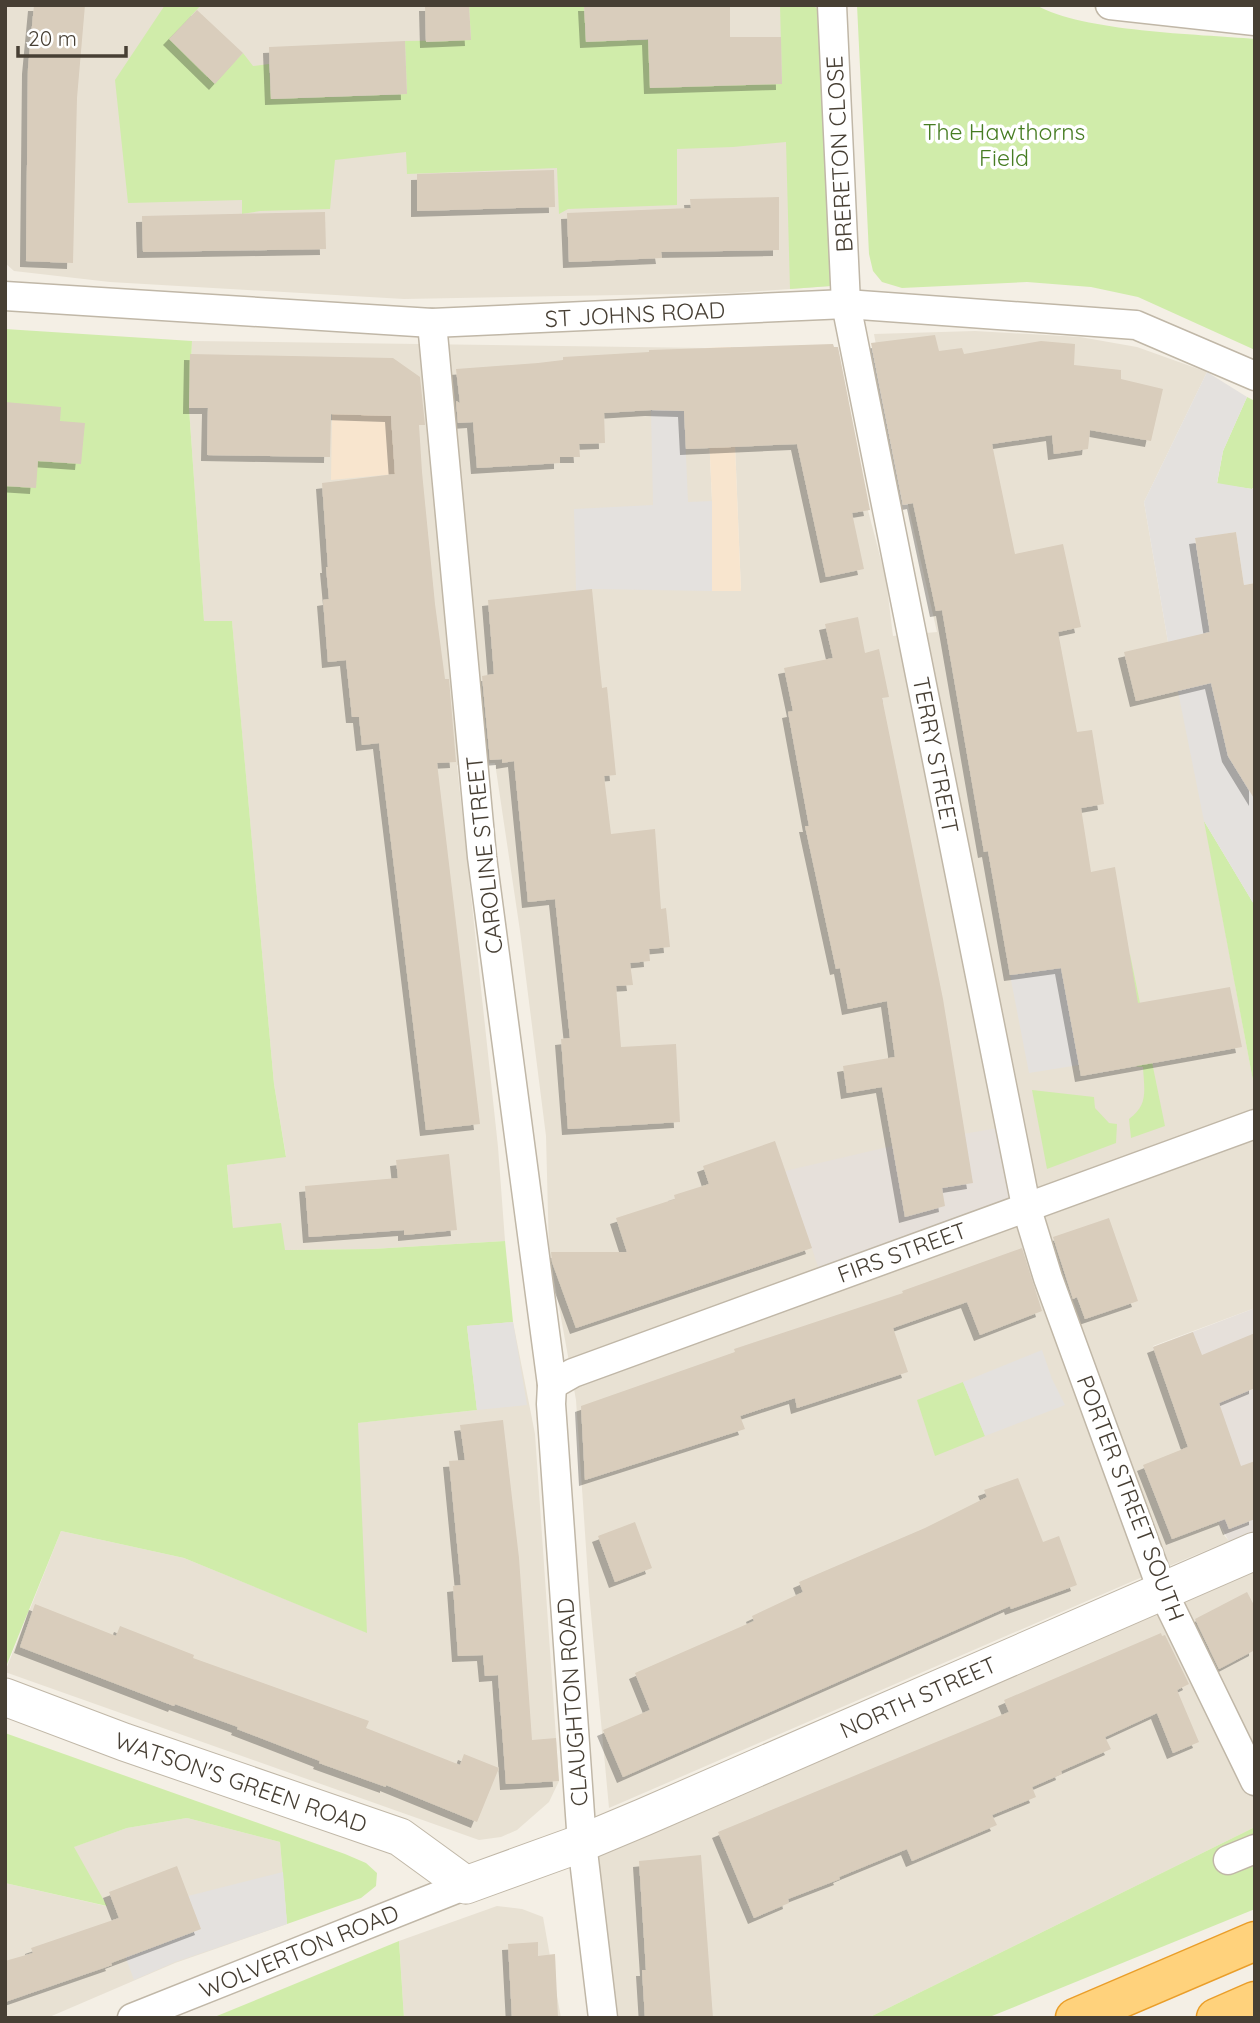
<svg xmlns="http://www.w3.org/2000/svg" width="1260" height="2023" font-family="Quicksand,sans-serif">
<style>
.residential{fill:#e8e1d3}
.commercial{fill:#f8e5ce}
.industrial{fill:#e6e0da}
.green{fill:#d0ecaa}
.parking{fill:#e4e1de}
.building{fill:#d9cdbc;filter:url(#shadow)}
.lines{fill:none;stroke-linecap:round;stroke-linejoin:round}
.minor-casing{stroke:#c0b7a7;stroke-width:31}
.tertiary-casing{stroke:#c0b7a7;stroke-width:39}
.trunk-casing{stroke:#ea9e29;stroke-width:41}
.minor{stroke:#fff;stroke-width:28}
.tertiary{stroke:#fff;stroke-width:37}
.trunk{stroke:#ffd27c;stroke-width:38}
.labels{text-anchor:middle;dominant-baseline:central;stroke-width:7;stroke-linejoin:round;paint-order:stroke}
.park-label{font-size:23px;fill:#477d23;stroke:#fff}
.street-label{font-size:23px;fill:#473f34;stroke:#fff}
</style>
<defs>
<filter id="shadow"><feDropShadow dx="-6" dy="6" stdDeviation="0" flood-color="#0004"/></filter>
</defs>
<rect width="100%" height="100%" fill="#f4efe5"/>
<!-- residential -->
<g class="residential">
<polygon points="5,5 817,5 831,286 733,293 404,299 110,282 14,271 5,263"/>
<polygon points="975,331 1080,337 1137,347 1207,372 1144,502 1168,642 1190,742 1255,1091 1255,1308 1153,1346 1224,1535 1229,1541 1133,1581 609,1808 589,1592 576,1400 549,1252 546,1136 520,931 495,763 457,765 498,1147 505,1241 372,1249 285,1250 233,1228 227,1165 286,1156 274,1084 232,622 204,622 189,408 192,341 705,348 712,501 741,591 731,347 757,347 849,438 886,579 893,636 937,632 892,435 874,334"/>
<polygon points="513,1322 535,1434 559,1781 549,1802 517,1830 501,1837 479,1840 5,1672 61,1531 184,1558 366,1632 357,1423 477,1410 467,1326"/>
<polygon points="1255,1568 1255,1827 868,2018 603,2018 582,1843"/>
<polygon points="187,1818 280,1842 287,1924 175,1963 47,2018 5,2018 5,1883 106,1906 73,1847 127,1828"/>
<polygon points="497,1906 522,1909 543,1917 561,2018 404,2018 399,1941"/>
</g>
<!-- commercial -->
<g class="commercial">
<polygon points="731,347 741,591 712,591 712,501 705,348"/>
<polygon points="333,357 391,416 395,474 331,480"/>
</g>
<!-- industrial -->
<g class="industrial">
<polygon points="1010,1126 1026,1206 823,1281 785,1171 892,1146"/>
<polygon points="1255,1308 1255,1551 1238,1558 1218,1521 1153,1347"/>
</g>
<!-- green -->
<g class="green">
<polygon points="165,5 201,5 170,39 214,83 243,53 253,66 269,64 271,99 407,94 405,41 471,40 469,5 584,5 586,41 648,40 782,84 780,5 813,5 817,9 831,286 790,289 786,142 733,147 677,149 677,205 568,209 559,214 557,168 407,174 406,152 335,160 330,209 260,211 242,214 242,200 128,203 115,80"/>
<path d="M 857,5 L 1036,5 C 1083,32 1198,34 1255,39 L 1255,350 L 1138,297 L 1091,287 L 1027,282 L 902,288 L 882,282 L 873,271 L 869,254 Z"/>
<polygon points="5,329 192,341 189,408 204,621 232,621 274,1084 286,1157 227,1165 233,1228 281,1223 285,1250 372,1249 505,1241 513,1322 467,1326 477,1410 358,1423 367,1633 184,1558 61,1531 5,1669"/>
<polygon points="1247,397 1255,401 1255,485 1252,489 1217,484 1223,451"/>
<polygon points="1204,821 1255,906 1255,1091"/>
<path d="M 1130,954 L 1165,1126 L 1131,1138 L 1129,1119 C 1149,1105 1144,1089 1143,1067 L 1134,1066 Z"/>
<polygon points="1032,1090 1094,1097 1095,1108 1109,1123 1117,1124 1116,1143 1047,1169"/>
<polygon points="963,1382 985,1436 935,1456 917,1400"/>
<polygon points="5,1733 345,1854 366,1863 377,1873 376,1886 361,1898 287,1924 280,1842 187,1818 127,1828 74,1847 107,1906 5,1883"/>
<polygon points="1255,1827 1255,1909 987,2018 868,2018"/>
<polygon points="399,1941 404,2018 212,2018"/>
</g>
<!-- parking -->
<g class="parking">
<polygon points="1207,372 1247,397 1223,451 1217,483 1252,489 1255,485 1255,583 1244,585 1236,532 1195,539 1228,756 1242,778 1255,771 1255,906 1204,821 1168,642 1144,502"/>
<polygon points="684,409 688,502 712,501 712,591 592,589 576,591 574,509 653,505 651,410"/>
<polygon points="1061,968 1079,1065 1029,1073 1010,975"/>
<polygon points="513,1322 527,1405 477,1410 467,1326"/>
<polygon points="1042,1350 1052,1379 1065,1405 985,1436 963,1382"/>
<polygon points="283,1872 287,1924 175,1962 134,1980 125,1956 133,1955 201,1929 188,1896"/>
</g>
<!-- building -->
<g class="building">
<polygon points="34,5 85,5 77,98 73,263 26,261 28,68"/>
<polygon points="425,5 469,5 471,40 426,42"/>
<polygon points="584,5 730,5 730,37 781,37 782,84 650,88 648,39 586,42"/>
<polygon points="197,10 243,53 215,84 169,39"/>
<polygon points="405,41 407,94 271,99 269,47"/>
<polygon points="554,170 555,207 417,211 417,174"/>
<polygon points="779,197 779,250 661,252 662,258 569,262 567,213 691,208 690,199"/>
<polygon points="325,212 326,249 143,252 142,216"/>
<polygon points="935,335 939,351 962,348 964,354 1041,341 1075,344 1074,365 1121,370 1121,379 1163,389 1151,441 1090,430 1088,449 1054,454 1052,435 992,444 1015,554 1063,544 1081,627 1058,632 1077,732 1092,730 1104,804 1081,808 1091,872 1115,867 1138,1003 1230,987 1242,1047 1081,1076 1061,968 1010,975 988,851 984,852 942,610 936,611 913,503 903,505 871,343"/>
<polygon points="833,344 834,347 838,347 870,510 852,513 864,569 826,577 797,444 686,449 684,411 651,410 604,413 605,443 579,444 580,457 560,457 560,463 477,468 473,422 458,423 456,401 460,403 456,369 538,363 563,360 563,357 649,352 649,350"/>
<polygon points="190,354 393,358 420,377 425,425 419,425 422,472 435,604 445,679 449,679 456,762 437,763 480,1124 426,1130 379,743 362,745 359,717 352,717 346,660 328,662 323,600 329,599 326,567 328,567 322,483 395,474 391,416 331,414 330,457 207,455 208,408 189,408"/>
<polygon points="5,402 61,407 60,421 85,423 81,464 38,461 36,488 5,486"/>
<polygon points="1236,532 1244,585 1255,583 1255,800 1228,756 1211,683 1136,701 1124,652 1210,632 1195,538"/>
<polygon points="592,589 602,688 607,687 616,775 604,776 611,834 655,829 661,909 666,908 670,947 649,949 650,961 630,963 633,985 616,986 621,1047 676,1044 680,1122 568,1129 561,1039 570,1038 555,899 528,902 514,761 502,763 502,759 490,760 482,676 494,674 488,600"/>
<polygon points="858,617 865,653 879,649 889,697 882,698 943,999 973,1183 942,1188 945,1206 905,1217 882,1087 847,1093 843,1066 895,1057 887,1001 848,1009 840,968 836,969 805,826 809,826 788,712 793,711 784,668 833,658 825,624"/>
<polygon points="775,1141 812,1248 576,1328 552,1262 551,1252 627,1252 616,1218 675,1199 674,1195 709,1184 703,1166"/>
<polygon points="449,1154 457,1230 404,1235 404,1230 309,1237 305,1186 398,1178 396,1160"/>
<polygon points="1109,1218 1138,1301 1085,1319 1077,1297 1073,1299 1053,1237"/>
<polygon points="1022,1248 1042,1311 980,1335 967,1302 893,1328 908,1372 797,1408 795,1398 740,1416 745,1429 585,1480 581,1406 735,1352 734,1349 903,1293 902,1291"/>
<polygon points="1193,1332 1202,1355 1255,1333 1255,1388 1219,1403 1241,1466 1255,1461 1255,1519 1229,1529 1225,1519 1172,1539 1143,1465 1188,1447 1153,1347"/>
<polygon points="503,1420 519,1558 532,1740 556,1738 559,1781 506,1784 498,1675 485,1676 483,1655 458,1656 453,1586 461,1585 449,1461 465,1460 460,1425"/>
<polygon points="1018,1478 1043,1542 1059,1536 1077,1585 1011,1609 1010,1606 623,1777 603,1730 650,1710 635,1673 754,1621 752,1616 803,1592 799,1582 925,1528 987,1497 984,1490"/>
<polygon points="635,1522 652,1568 615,1582 598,1536"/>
<polygon points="1247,1592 1255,1607 1255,1650 1219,1669 1195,1619"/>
<polygon points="35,1604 116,1636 120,1626 194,1655 193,1658 369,1721 366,1728 460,1765 464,1754 499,1768 477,1822 386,1785 386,1787 319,1763 320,1761 237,1729 238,1727 175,1704 174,1706 20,1647"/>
<polygon points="1161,1633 1162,1636 1165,1635 1189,1684 1177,1690 1199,1742 1173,1753 1157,1713 1105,1737 1111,1749 1061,1771 1062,1774 1032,1787 1036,1797 992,1815 997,1825 912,1861 907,1849 839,1877 840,1879 788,1899 789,1903 754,1918 718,1832 1009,1712 1004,1700"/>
<polygon points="701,1855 713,2018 645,2018 642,1970 646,1970 639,1861"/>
<polygon points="177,1866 201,1929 111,1963 112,1965 5,2002 5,1961 33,1953 31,1948 119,1918 109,1892"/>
<polygon points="538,1942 538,1956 555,1954 558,2018 512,2018 508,1944"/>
</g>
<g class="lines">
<!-- minor casing -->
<g class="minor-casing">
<g id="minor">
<polyline points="832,5 846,304 1026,1206 1048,1278 1162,1590 1255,1781"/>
<polyline points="1110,5 1255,21"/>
<polyline points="5,296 432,323 846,304 1136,325 1255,376"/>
<polyline points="432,323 482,857 552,1385 551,1404 582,1843 603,2018"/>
<polyline points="552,1385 573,1373 1255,1124"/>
<polyline points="1228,1860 1255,1849"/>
<polyline points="132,2018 466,1885"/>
</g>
</g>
<!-- tertiary casing -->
<g class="tertiary-casing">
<polyline id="tertiary" points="5,1697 124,1742 400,1837 466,1885 582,1843 644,1817 1255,1551"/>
</g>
<!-- trunk casing -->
<g class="trunk-casing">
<g id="trunk">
<polyline points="1075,2018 1255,1941"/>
<polyline points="1216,2018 1255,2001"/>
</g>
</g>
<!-- minor -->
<use href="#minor" class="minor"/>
<!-- tertiary -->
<use href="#tertiary" class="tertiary"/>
<!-- trunk -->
<use href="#trunk" class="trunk"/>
</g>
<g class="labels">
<!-- park labels -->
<g class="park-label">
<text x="1004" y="131">The Hawthorns<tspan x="1004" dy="26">Field</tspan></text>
</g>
<!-- street labels -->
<g class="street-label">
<text transform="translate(839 154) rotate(-93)">BRERETON CLOSE</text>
<text transform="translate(635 314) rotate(-3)">ST JOHNS ROAD</text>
<text transform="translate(936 755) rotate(79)">TERRY STREET</text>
<text transform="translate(484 855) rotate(-96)">CAROLINE STREET</text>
<text transform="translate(902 1252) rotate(-20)">FIRS STREET</text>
<text transform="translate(1131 1498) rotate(69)">PORTER STREET SOUTH</text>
<text transform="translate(918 1697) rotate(-24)">NORTH STREET</text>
<text transform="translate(572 1702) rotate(-94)">CLAUGHTON ROAD</text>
<text transform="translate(241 1782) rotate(19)">WATSON'S GREEN ROAD</text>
<text transform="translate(299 1951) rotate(-22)">WOLVERTON ROAD</text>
</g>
</g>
<!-- border -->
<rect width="1260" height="2023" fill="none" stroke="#473f34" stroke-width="14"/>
<!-- scale -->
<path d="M18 46v10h108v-10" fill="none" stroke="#473f34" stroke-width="3.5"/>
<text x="28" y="46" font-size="21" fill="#473f34" stroke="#ffffff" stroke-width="5" paint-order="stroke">20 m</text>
</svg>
